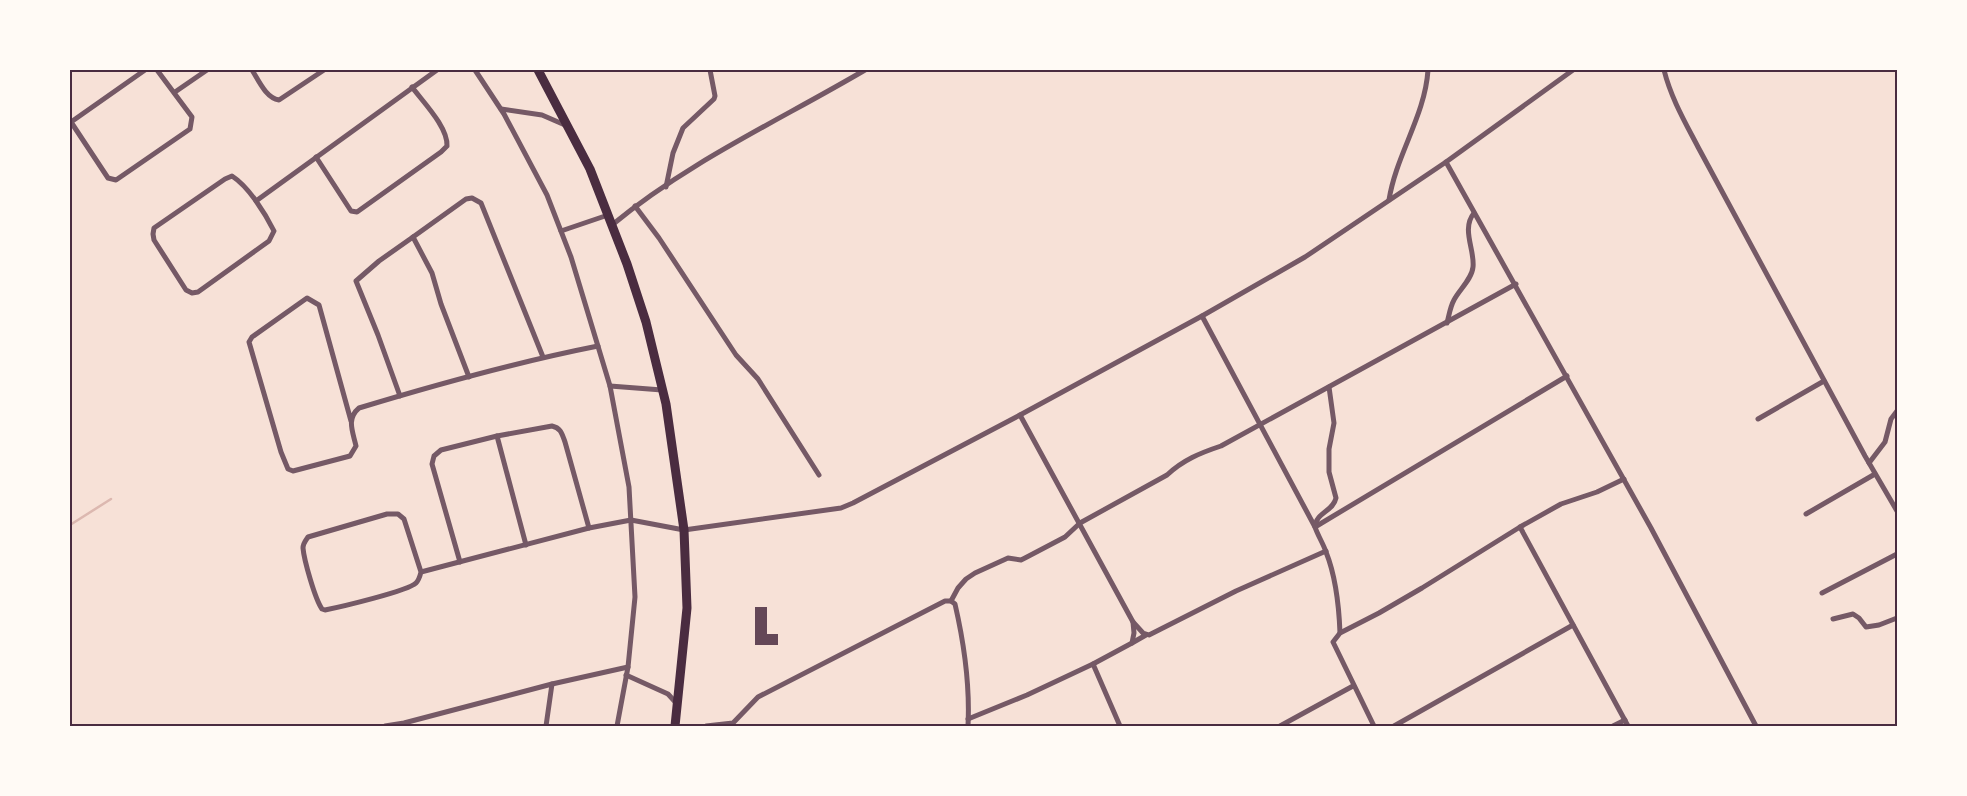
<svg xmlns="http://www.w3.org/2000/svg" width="1967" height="796" font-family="Roboto,sans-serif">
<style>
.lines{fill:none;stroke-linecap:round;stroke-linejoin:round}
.stream{stroke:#dcb8b0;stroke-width:2.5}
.building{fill:#644757}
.minor{stroke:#755966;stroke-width:5}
.trunk{stroke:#4a2c40;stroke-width:9}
.neatline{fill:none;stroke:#4a2c40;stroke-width:2}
</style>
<rect width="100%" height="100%" fill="#f7e1d7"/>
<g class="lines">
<!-- stream -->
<polyline class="stream" points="70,525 111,499"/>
</g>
<!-- building -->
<polygon class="building" points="755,607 767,607 767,634 778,634 778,645 755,645"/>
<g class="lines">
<!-- minor -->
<g class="minor">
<polyline points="145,70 71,122 108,178 116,180 190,129 192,117 157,70"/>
<path d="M 252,70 C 259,81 266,98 279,100 L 324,70"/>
<polyline points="475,70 504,114 547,195 571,257 610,386 629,487 635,597 628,667 617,726"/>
<path d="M 1664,70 C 1671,98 1685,122 1698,147 L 1865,456 L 1897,511"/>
<polyline points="175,92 207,70"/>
<polyline points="501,109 542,115 565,125"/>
<path d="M 316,157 L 351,211 L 357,212 L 441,152 L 447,146 C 448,127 423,102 412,87"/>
<polyline points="1446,162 1651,528 1756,726"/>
<path d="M 232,176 C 249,187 265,213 274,231 L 269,241 L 198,292 L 192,293 L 186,290 L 154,240 L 153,234 L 154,228 L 225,179 Z"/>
<polyline points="666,187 673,153 683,128 714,99 715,96 710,70"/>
<path d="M 1389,200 C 1396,155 1425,116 1428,70"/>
<polyline points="256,201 437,70"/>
<polyline points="635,206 659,238 736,355 758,379 819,475"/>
<path d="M 612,225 C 688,162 780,120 865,70"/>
<polyline points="561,231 608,215"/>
<polyline points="1202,316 1315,527 1567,376"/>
<path d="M 1447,323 C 1449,316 1450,307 1454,300 C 1459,290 1472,279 1473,267 C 1475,250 1461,229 1474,213"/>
<polyline points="469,377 441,304 432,273 413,237 466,199 472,198 481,203 543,357"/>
<polyline points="610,386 662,390"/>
<path d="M 1329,387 L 1334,423 L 1329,449 L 1329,472 L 1336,498 C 1333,512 1316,512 1315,527 C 1318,536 1323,543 1326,552 C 1336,577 1339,606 1340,633"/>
<polyline points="400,396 378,335 356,281 379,261 413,237"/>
<polyline points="1020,415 1133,622 1134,633 1132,643 1093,664"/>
<polyline points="1758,419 1824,381"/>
<path d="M 351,421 L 319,305 L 307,298 L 252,337 L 249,342 L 281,452 L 288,469 L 293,471 L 350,456 L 356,446 C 353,432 346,419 359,408 C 438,384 517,362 598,346"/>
<polyline points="497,436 526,545"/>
<polyline points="1869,463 1885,442 1891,419 1897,411"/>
<polyline points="1806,514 1875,474"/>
<polyline points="1520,527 1628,726"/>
<path d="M 460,562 L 432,464 L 434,456 L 441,450 L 497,436 L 552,426 C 561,428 562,434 565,442 L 589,528"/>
<path d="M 421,572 C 420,576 419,580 416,583 C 408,591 340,607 325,610 L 322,609 C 315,599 304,560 303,548 C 303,543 306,540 308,537 L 387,514 L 398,514 L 404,519 L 421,572 L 589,528 L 631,520 L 684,530 L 841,508 L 853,503 L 1020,415 L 1202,316 L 1305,257 L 1446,162 L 1573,70"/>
<polyline points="1822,593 1897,554"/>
<path d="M 951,601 L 958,588 L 966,579 L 975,573 L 1008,558 L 1021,560 L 1025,558 L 1065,537 L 1080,523 L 1167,475 C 1183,460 1200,453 1221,446 L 1516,284"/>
<polyline points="1833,619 1853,614 1859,618 1866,627 1879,625 1897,618"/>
<polyline points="1133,622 1143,633 1149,635 1236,591 1326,551"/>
<polyline points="1132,643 1146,635"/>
<polyline points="626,675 668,694 678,705"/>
<polyline points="968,719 1027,695 1093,664 1120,726"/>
<polyline points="385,726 404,723 552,684 628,667"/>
<polyline points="546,726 552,684"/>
<path d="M 706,726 L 733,723 L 758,697 L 945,601 L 951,601 L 955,604 C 964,643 970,686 968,726"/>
<polyline points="1280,726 1353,686"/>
<polyline points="1374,726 1333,642 1340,633 1379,613 1422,588 1520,527 1561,504 1597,492 1624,479"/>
<polyline points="1394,726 1573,625"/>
<polyline points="1613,726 1625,720"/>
</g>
<!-- trunk -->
<polyline class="trunk" points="538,70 590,169 627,264 646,322 666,404 684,530 687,608 675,726"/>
</g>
<!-- border -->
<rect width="1967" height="796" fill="none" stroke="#fffaf5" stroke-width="142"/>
<rect x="71" y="71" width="1825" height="654" class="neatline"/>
</svg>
